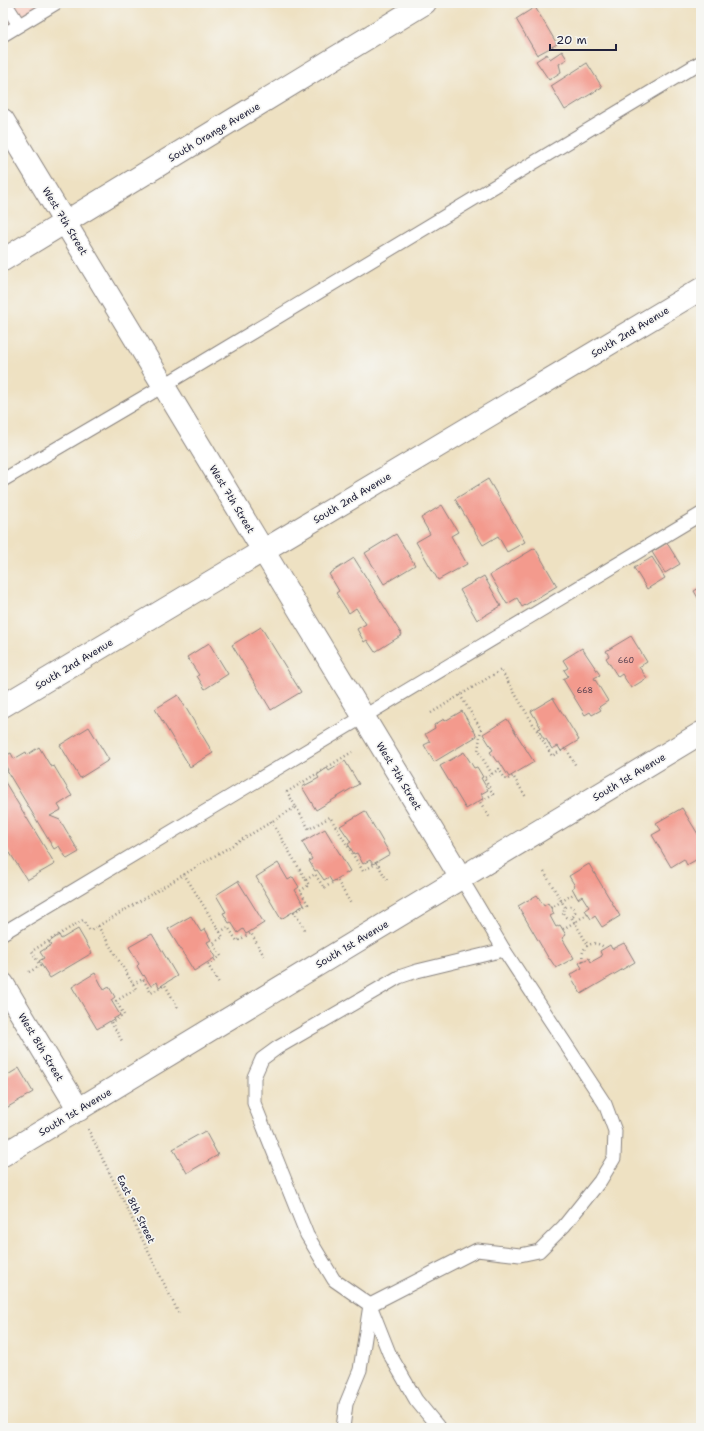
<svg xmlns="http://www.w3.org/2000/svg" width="704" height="1431" font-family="'Shantell Sans',sans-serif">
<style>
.built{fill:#f7d1c6}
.building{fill:#f39a8d}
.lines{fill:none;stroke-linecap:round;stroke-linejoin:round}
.lane-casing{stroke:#88827e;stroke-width:15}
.street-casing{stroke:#88827e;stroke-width:24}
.secondary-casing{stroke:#88827e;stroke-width:24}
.path{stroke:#88827e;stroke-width:2.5;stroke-dasharray:1 3;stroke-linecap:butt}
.lane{stroke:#fff;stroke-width:13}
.street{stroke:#fff;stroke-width:22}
.secondary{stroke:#fff;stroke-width:22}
.labels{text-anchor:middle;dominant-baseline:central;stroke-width:3.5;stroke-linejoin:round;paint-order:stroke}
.number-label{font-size:8px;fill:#564050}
.street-label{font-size:10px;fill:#22223b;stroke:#f6f6f2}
</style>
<rect width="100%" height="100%" fill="#f6f6f2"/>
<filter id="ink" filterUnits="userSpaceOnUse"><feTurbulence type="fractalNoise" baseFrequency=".025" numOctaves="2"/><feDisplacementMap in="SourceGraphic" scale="8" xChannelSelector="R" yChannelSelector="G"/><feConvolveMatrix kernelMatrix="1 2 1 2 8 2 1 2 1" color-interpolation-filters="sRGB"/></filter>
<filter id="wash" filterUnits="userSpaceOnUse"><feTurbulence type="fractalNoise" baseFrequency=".012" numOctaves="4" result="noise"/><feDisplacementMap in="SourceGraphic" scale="16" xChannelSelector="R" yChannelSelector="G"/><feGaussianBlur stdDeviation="0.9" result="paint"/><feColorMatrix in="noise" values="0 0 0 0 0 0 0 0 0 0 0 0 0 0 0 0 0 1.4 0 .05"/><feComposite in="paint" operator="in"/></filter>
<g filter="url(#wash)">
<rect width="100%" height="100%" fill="#eee1c2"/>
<!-- built -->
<polygon class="built" points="3,3 56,3 3,35"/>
<g id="blocks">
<!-- building -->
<g class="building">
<polygon points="535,7 557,44 537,55 516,19"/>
<polygon points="562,51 567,59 559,64 561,72 549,80 536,61 547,54 550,59"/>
<polygon points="587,63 602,87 565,110 551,86"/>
<polygon points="488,479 525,542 507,552 498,536 483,545 455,499"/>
<polygon points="442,505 458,532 451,536 467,564 438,580 416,542 430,534 421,518"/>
<polygon points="396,534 415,565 384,584 365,553"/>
<polygon points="667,543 680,564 665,573 652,552"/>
<polygon points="535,548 557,586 522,607 517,598 507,604 490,575"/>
<polygon points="652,557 665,578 647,589 634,568"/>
<polygon points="354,558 402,635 375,652 367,640 364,642 357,629 366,624 356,608 349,613 336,593 339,591 329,574"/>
<polygon points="484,576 501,606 477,620 460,590"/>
<polygon points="701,587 701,603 694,591"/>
<polygon points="261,627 301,692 271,710 232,645"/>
<polygon points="631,636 647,662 639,667 647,678 631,688 622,674 618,677 606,658 609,656 606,651"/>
<polygon points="209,643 228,674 205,689 197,676 199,675 187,657"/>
<polygon points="582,648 600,675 594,678 608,701 599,707 601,710 592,715 590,712 585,715 563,679 568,676 564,670 568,668 563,660"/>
<polygon points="178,695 213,753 190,767 155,709"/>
<polygon points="553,698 579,740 561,751 558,746 552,749 546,739 544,739 538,729 541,728 531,711"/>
<polygon points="462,711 477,736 434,762 424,745 430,742 425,734 435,728 434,725 444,719 445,721"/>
<polygon points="507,719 534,762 509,777 499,761 497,762 490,752 493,750 483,734"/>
<polygon points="89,727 109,760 80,778 60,745"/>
<polygon points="39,747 51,767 54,766 72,796 58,805 61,810 50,816 60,820 79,852 67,859 59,846 54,849 7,771 8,770 3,762 3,757 11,753 14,759 26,752 27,755"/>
<polygon points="464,752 474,768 477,767 483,777 481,778 488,790 481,794 484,798 466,809 440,766"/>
<polygon points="345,761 359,784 316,810 302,787 319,778 317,775 327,768 329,771"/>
<polygon points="3,779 55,864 27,880 3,842"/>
<polygon points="682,808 701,839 701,857 687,865 684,859 671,867 652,835 661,830 656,823"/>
<polygon points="365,811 390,854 373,864 370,860 363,864 357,853 354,854 348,844 351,842 340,826"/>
<polygon points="325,829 350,871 332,882 329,877 324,880 317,870 315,871 309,861 312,859 302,842"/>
<polygon points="278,863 288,880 293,877 299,887 295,890 304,905 281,919 256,877"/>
<polygon points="589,864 620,916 602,927 595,916 591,919 585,910 589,907 582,896 578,899 572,888 575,886 569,876"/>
<polygon points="238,881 264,923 246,934 243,929 238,933 231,922 229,923 223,913 226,912 216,895"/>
<polygon points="537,895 544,906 548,903 551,908 554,914 550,916 556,927 560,925 566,935 562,938 574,958 556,968 550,959 549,959 518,906"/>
<polygon points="191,916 201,932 205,929 211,940 207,942 216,957 194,971 168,929"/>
<polygon points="78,929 92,953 50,978 39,961 44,958 40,952 51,945 49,942 59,935 61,939"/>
<polygon points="152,934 177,976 159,987 157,982 151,986 144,975 143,976 137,966 139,964 129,947"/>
<polygon points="624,943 635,962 581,994 570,975 582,968 579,963 589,958 591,962 602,956 600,951 610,945 612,949"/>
<polygon points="95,973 104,990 109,987 115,997 111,1000 120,1015 97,1029 72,987"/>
<polygon points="19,1068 33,1092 3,1110 3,1078"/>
<polygon points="205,1131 218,1155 187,1173 173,1149"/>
</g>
</g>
</g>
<g filter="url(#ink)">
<use href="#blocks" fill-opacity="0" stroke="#88827e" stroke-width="1"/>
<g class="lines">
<!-- lane casing -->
<g class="lane-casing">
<g id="lane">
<polyline points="5,3 19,25"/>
<polyline points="3,35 56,3"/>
<polyline points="3,480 163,386 701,62"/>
<polyline points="3,933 701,514"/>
<polyline points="343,1428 346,1404 360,1370 370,1305 477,1250 520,1255 539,1251 564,1226 600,1181 614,1158 615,1131 605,1104 504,950 461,878"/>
<polyline points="439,1428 416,1400 389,1353 370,1305 334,1280 307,1235 254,1103 254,1077 262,1059 277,1048 399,977 417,971 504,950"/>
</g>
</g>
<!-- street casing -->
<g class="street-casing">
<g id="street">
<polyline points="3,120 461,878"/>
<polyline points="3,706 701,289"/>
</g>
</g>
<!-- secondary casing -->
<g class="secondary-casing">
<g id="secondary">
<polyline points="3,260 425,3"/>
<polyline points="3,984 79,1110"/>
<polyline points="3,1155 701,733"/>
</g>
</g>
<!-- path -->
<g class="path">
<polyline points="460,695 481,729 478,751 492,774 484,778 493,794 480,802 490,818"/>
<polyline points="431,713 501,670 552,756 566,748 576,766"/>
<polyline points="492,774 499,769 506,780 513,776 526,797"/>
<polyline points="296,807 309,829 330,817 363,871 377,863 388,882"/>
<polyline points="271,821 309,885 300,891 308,904 294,912 306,931"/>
<polyline points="544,872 565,907"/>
<polyline points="184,874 223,937 213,943 221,956 208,965 219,983"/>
<polyline points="306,880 315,874 324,888 337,880 351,904"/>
<circle cx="569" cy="912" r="6"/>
<polyline points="551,908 575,893"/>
<polyline points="572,918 588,945"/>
<polyline points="98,926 136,989 116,1001 124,1015 111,1022 122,1041"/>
<polyline points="563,929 588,914"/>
<polyline points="220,932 228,927 237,941 251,933 264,956"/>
<path d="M 583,961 C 579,946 594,938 605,948"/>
<polyline points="29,972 40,966 32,951 83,920 90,931 296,807 287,792 352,752"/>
<polyline points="133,984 143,979 151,993 165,985 178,1008"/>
<polyline points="88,1129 179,1314"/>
</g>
<!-- lane -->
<use href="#lane" class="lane"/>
<!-- street -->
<use href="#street" class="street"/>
<!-- secondary -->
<use href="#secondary" class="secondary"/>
</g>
</g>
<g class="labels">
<!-- number labels -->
<g class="number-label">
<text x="626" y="660">660</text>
<text x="585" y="690">668</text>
</g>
<!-- street labels -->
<g class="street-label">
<text transform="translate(214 132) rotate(-31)">South Orange Avenue</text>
<text transform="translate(65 221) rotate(59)">West 7th Street</text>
<text transform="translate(630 332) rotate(-31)">South 2nd Avenue</text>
<text transform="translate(352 498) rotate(-31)">South 2nd Avenue</text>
<text transform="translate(232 499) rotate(59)">West 7th Street</text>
<text transform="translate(74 664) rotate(-31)">South 2nd Avenue</text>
<text transform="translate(399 776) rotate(59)">West 7th Street</text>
<text transform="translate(629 777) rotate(-31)">South 1st Avenue</text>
<text transform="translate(352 944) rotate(-31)">South 1st Avenue</text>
<text transform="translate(41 1047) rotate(59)">West 8th Street</text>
<text transform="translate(75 1112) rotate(-31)">South 1st Avenue</text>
<text transform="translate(136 1209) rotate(64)">East 8th Street</text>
</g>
</g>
<!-- margin -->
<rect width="704" height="1431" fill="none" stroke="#f6f6f2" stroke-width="16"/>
<!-- scale -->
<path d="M550 44v6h66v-6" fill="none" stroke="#22223b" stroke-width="2"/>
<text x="556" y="44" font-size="12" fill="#22223b" stroke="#f6f6f2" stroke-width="3" paint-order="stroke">20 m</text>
</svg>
